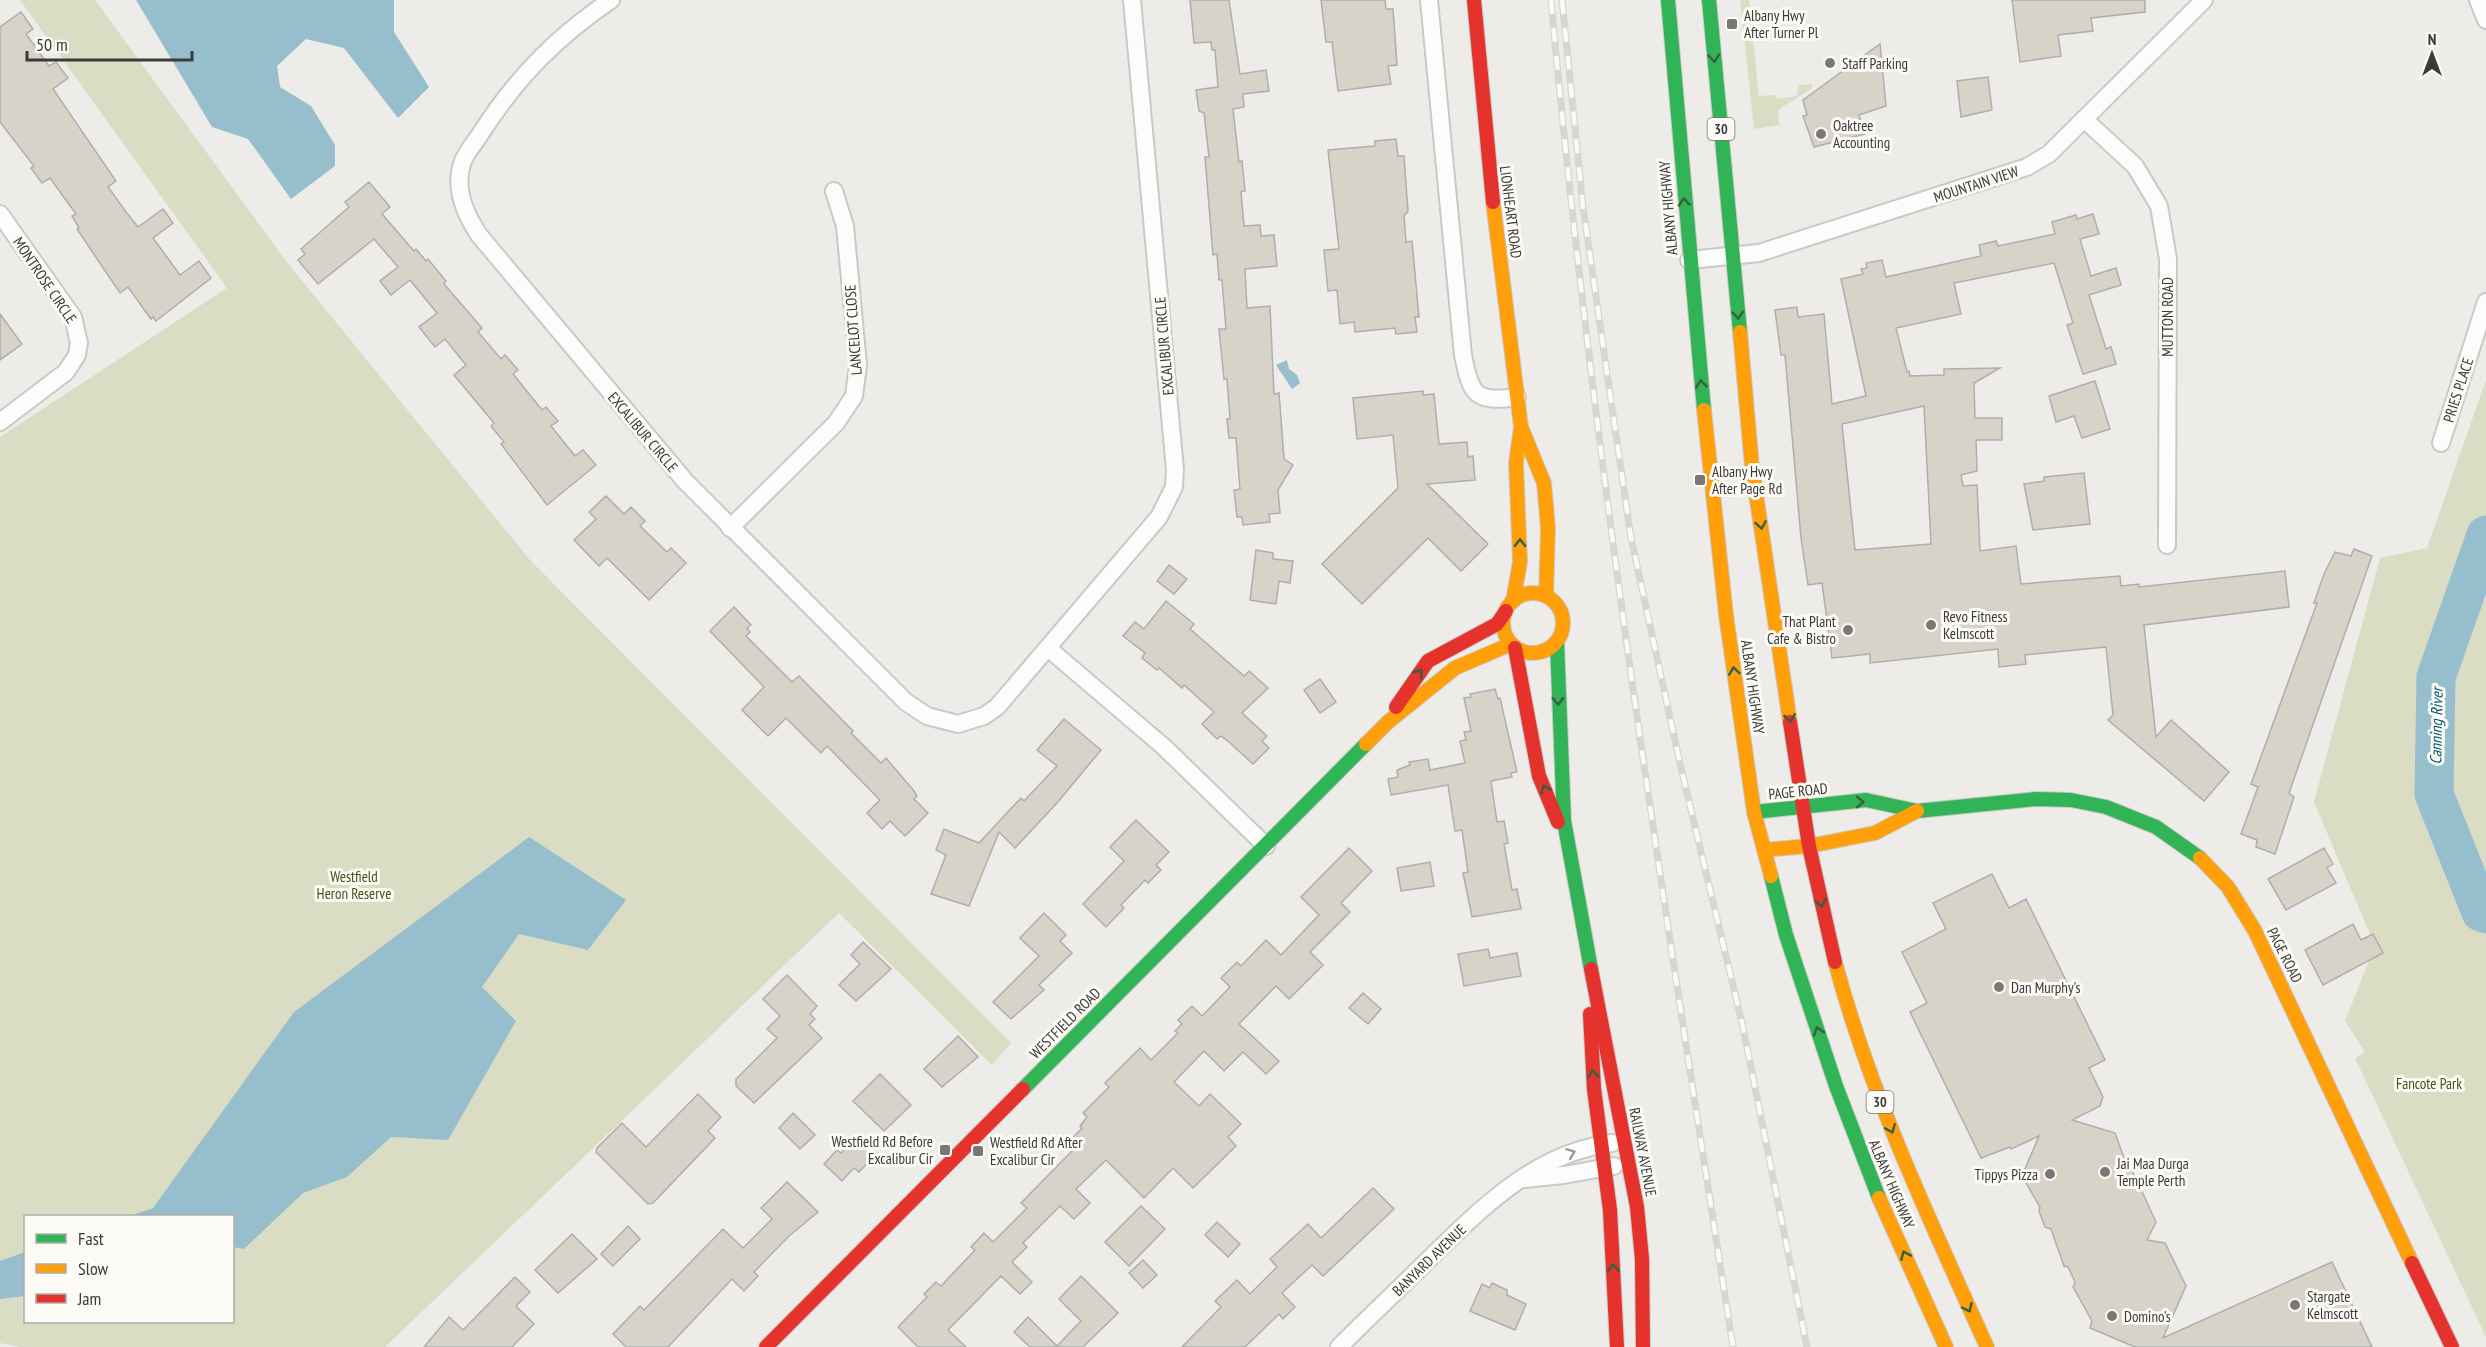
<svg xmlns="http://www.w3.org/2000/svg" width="2486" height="1347" font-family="'PT Sans Narrow',sans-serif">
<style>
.green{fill:#daddc4;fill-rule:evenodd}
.water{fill:#97becc}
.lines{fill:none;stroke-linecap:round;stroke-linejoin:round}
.river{stroke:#97becc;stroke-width:39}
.building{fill:#d7d3c8;stroke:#afaeac;stroke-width:1.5;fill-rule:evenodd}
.street-casing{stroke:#cac9c6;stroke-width:20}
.fast-casing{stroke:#cac9c6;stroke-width:16}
.slow-casing{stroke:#cac9c6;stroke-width:16}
.jam-casing{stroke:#cac9c6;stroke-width:16}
.street{stroke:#fcfcfc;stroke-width:16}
.fast{stroke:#30b455;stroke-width:14}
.slow{stroke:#ff9f0a;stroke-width:14}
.jam{stroke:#e5322d;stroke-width:14}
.rail-casing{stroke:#d6d6d5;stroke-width:7}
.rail{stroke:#fcfaf5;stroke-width:4.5;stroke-dasharray:14;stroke-linecap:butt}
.oneway{stroke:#385f41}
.oneway2{stroke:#9c9b9a}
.poi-dot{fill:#797876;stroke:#fcfaf5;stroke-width:2}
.labels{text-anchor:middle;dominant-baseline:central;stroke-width:6;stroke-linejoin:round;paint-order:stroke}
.shield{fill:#fcfaf5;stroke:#757471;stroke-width:1.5}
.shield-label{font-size:14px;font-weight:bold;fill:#3b3a38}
.poi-label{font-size:15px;fill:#3b3a38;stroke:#fcfaf5;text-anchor:start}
.street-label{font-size:15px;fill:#3b3a38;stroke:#fcfaf5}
.park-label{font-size:15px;fill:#4b5017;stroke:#fcfaf5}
.water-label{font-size:16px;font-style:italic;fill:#06576e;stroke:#fcfaf5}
</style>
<rect width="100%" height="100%" fill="#edece9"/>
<!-- green -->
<g class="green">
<path d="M 20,0 L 95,0 L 286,261 L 530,560 L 1011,1043 L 992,1065 L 839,913 L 385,1347 L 20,1347 L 0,1343 L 0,437 L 227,288 ZM 26,1216 L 232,1216 L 232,1322 L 26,1322 Z"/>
<polygon points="1740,0 1749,0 1759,96 1776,95 1777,99 1797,96 1799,85 1812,84 1812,88 1778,110 1779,125 1754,129"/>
<polygon points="2486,380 2486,1337 2355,1058 2365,1052 2345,1021 2375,946 2314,802 2380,558 2427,548"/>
</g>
<!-- water -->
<g class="water">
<polygon points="136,0 394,0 394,32 429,87 398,118 344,48 306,39 277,66 280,87 311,106 335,145 335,166 291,199 248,139 212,127"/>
<polygon points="1287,360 1289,369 1297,375 1300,383 1292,389 1276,365"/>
<polygon points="529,837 626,900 588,950 519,934 482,987 516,1021 448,1140 391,1137 347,1177 303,1193 244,1249 233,1247 232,1216 130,1216 153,1208 294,1012"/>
<polygon points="25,1252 25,1296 0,1299 0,1261"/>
</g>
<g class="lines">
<!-- river -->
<polyline class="river" points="2486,535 2436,677 2434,794 2481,912 2486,914"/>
</g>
<!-- building -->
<g class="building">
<polygon points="1190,0 1229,0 1240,74 1266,70 1269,91 1243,94 1244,107 1233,109 1239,162 1242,161 1245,191 1241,192 1244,226 1260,225 1261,236 1274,235 1277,266 1245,269 1247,308 1270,306 1274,394 1279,393 1284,459 1293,465 1278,490 1280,513 1269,514 1270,522 1243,525 1242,517 1237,517 1234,490 1240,489 1236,438 1229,438 1227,419 1230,419 1227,379 1224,379 1219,329 1226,329 1222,280 1219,280 1217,254 1213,255 1205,157 1209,157 1204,113 1199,111 1196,90 1218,87 1215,50 1212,50 1211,42 1194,43"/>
<polygon points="1321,0 1385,0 1386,9 1393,9 1397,65 1388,66 1391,84 1338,91 1332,42 1326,42"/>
<polygon points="2012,0 2145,0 2145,12 2091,18 2093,31 2058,35 2061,56 2020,62"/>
<polygon points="21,12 33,29 26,34 49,66 56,62 68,78 53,89 116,181 108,187 126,212 138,227 163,209 173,223 153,238 180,275 199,261 211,278 156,321 153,317 151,319 128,287 120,293 77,229 79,228 72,216 76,214 50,178 42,183 31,168 34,166 0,122 0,27"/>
<polygon points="1880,44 1886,106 1859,115 1865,134 1814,147 1803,116 1807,115 1803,100"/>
<polygon points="1988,77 1992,110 1961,117 1957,81"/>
<polygon points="1396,139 1398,156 1404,156 1408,211 1404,216 1406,242 1412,241 1419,317 1415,317 1417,332 1396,334 1395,328 1355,332 1354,322 1340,324 1337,290 1328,291 1324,250 1339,249 1328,150 1375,146 1375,141"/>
<polygon points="369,182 390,207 382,214 414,251 416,249 426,261 428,259 446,281 444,284 482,328 478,332 501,359 505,355 518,370 513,374 542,410 546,407 558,421 551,426 575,456 583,450 596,465 547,505 501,444 504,442 491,426 494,423 454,375 466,365 445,339 435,347 419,327 437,313 410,280 391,295 380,281 398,267 374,239 318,284 298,260 305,254 301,249 349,207 345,202"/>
<path d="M 2093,214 L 2099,234 L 2080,239 L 2091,276 L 2116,268 L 2121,285 L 2089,295 L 2106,349 L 2111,347 L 2116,364 L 2083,374 L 2067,325 L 2073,323 L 2054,263 L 1954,283 L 1961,314 L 1896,328 L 1907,372 L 1909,371 L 1910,376 L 1944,375 L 1944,369 L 2000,368 L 1974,383 L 1975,418 L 2002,418 L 2002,440 L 1976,440 L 1977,471 L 1961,475 L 1963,486 L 1977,485 L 1980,551 L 2016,546 L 2021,584 L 2120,576 L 2121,586 L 2139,584 L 2139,587 L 2285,571 L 2289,607 L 2144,625 L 2156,737 L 2171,720 L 2229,772 L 2204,801 L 2108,720 L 2113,715 L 2106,647 L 2025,655 L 2026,664 L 1999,667 L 1998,649 L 1870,663 L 1870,654 L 1832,658 L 1822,583 L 1808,585 L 1801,538 L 1785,355 L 1781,355 L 1775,310 L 1797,307 L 1798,317 L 1824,314 L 1832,404 L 1866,396 L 1841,279 L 1863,274 L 1861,269 L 1867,268 L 1866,263 L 1882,260 L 1886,277 L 1981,256 L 1979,245 L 1996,241 L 1998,246 L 2055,234 L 2052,222 L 2076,215 L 2077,219 ZM 1924,406 L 1931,544 L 1855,550 L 1842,424 Z"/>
<polygon points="0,314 22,344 0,360"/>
<polygon points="2095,381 2110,429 2082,438 2074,416 2056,422 2049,396"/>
<polygon points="1423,391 1423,395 1434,394 1439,444 1467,442 1468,457 1473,456 1475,480 1427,484 1488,544 1461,571 1428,538 1362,604 1322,564 1398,488 1393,435 1357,439 1353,398"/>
<polygon points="2084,473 2090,524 2033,530 2024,484 2044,481 2044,477"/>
<polygon points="606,496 624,514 631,507 645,521 640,526 667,552 671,548 686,563 649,600 607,558 599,566 574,540 596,519 589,512"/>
<polygon points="2354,549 2372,556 2289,793 2294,797 2275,854 2256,847 2257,840 2241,834 2258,787 2251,784 2317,603 2314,603 2324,574 2335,552 2351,556"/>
<polygon points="1256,550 1273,553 1273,559 1293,561 1290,583 1279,581 1276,604 1250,600"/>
<polygon points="1169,565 1187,579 1174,594 1157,581"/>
<polygon points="1166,601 1194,624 1190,629 1244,676 1249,671 1268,688 1242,713 1267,736 1262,741 1269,748 1253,764 1229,742 1221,736 1217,739 1202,724 1214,712 1184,685 1182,688 1159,668 1157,670 1142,658 1145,653 1123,636 1135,622 1144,629"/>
<polygon points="734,607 751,625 747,628 750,632 746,636 792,682 799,676 853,731 851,733 881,763 886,758 914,791 917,796 914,799 928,813 905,836 890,821 882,829 867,813 880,800 827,746 821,753 786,718 768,736 742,710 764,687 710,631"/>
<polygon points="1320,679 1336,702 1320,713 1304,690"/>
<polygon points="1495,689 1498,699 1500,698 1517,772 1511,773 1512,777 1491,781 1497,822 1504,821 1508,843 1504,844 1512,890 1517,889 1521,909 1472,917 1463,873 1468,872 1462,830 1455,831 1448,785 1391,795 1388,779 1398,777 1397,770 1410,765 1409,762 1428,759 1430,770 1465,763 1460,741 1466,740 1464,732 1471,731 1464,698 1471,697 1470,694"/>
<polygon points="1064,719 1101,750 1057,803 1015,848 999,832 969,906 931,894 946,855 936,850 944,829 979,843 1021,798 1024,801 1057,766 1037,750"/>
<polygon points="1136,820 1169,852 1156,865 1161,870 1148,883 1145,880 1121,905 1124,908 1106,927 1083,904 1124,861 1110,847"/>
<polygon points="1349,848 1372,871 1341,903 1350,912 1310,952 1323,965 1289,999 1276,986 1239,1024 1279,1061 1266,1074 1243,1052 1224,1071 1204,1051 1174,1082 1199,1106 1210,1094 1241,1124 1228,1137 1236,1146 1193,1188 1173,1168 1144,1198 1106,1160 1076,1189 1090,1203 1074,1219 1060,1206 1023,1243 1027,1247 1012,1262 1032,1282 1020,1294 1001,1276 948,1330 966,1347 918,1347 898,1327 927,1297 924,1294 936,1282 941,1286 975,1250 971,1247 984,1233 993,1242 1027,1208 1021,1203 1074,1149 1068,1143 1082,1128 1080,1126 1087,1117 1083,1113 1109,1087 1105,1083 1140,1048 1151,1060 1178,1033 1175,1031 1182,1024 1178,1020 1192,1006 1202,1016 1230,987 1221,978 1237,962 1241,966 1266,940 1281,955 1319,915 1301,897"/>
<polygon points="2324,848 2333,864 2327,868 2336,883 2286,910 2268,879"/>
<polygon points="1430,862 1434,886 1401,891 1397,868"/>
<polygon points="1992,874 2009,908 2026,899 2105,1060 2089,1068 2103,1097 2100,1106 2072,1120 2115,1133 2127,1166 2131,1168 2156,1222 2147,1240 2165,1243 2186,1286 2163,1338 2332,1262 2372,1347 2135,1347 2090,1328 2092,1321 2073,1287 2075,1282 2068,1267 2064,1266 2051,1229 2045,1227 2039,1211 2040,1207 2022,1176 2039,1136 2011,1149 2010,1147 1981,1158 1910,1012 1927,1003 1902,952 1946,929 1933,903"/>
<polygon points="1044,913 1066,935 1060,941 1072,953 1039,985 1044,990 1011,1019 993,1002 1039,956 1020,938"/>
<polygon points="2353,924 2361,940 2373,934 2383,953 2323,985 2305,950"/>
<polygon points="863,942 891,969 856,1001 839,985 860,964 851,955"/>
<polygon points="1488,949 1490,958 1517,953 1521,976 1464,986 1458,954"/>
<polygon points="787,975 817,1006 810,1014 815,1019 809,1025 822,1038 754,1103 736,1086 736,1079 777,1038 767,1029 780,1016 763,999"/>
<polygon points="1363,993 1381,1009 1368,1024 1349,1008"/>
<polygon points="958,1036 978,1057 942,1087 924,1069"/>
<polygon points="880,1074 911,1105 884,1131 853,1101"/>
<polygon points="698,1094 721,1117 708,1131 715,1138 653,1203 648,1204 596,1152 597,1148 622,1123 646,1147"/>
<polygon points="793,1113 815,1135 800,1149 779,1128"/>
<polygon points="859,1135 877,1153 859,1172 854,1168 842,1181 824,1164 837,1150 841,1153"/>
<polygon points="787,1182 818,1212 789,1236 754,1272 758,1276 744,1291 732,1279 668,1347 626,1347 613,1334 640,1306 644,1310 723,1229 743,1248 772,1219 761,1208"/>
<polygon points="1373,1188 1394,1209 1323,1276 1312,1265 1282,1293 1295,1307 1283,1319 1279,1314 1245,1347 1182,1347 1221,1307 1215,1301 1237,1280 1250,1294 1277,1267 1270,1259 1308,1224 1321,1238"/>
<polygon points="1141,1206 1165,1229 1129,1266 1105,1242"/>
<polygon points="1217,1222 1240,1244 1228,1257 1205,1235"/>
<polygon points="628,1226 640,1239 613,1266 601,1254"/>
<polygon points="572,1234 597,1259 558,1293 535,1270"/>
<polygon points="1143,1260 1157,1275 1143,1288 1129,1273"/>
<polygon points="1081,1276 1118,1313 1083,1347 1030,1347 1014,1332 1028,1317 1057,1346 1081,1321 1059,1299"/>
<polygon points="515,1277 530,1292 516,1306 534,1324 512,1347 424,1347 449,1317 463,1330"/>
<polygon points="1492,1283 1507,1290 1507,1295 1526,1304 1515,1330 1470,1311 1482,1284 1490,1288"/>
</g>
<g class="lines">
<!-- street casing -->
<g class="street-casing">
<g id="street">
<path d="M 611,0 C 558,36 518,76 483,130 C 477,140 467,151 463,161 C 453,187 465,214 479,235 L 685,481 L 906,702 L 927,716 L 958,724 L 984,716 L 997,707 L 1159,517 L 1174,487 L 1175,470 L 1132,0"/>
<path d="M 1429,0 L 1463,355 C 1471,395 1475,403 1517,397"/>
<polyline points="2478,0 2486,20"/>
<polyline points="2084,119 2135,166 2159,206 2168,259 2167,545"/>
<polyline points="0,214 73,317 79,343 77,355 66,372 0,422"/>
<polyline points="1689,260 1759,253 2027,167 2049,154 2204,0"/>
<polyline points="2441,443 2486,302"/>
<polyline points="730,528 836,423 854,396 858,365 845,226 834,191"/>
<polyline points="1049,649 1164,747 1266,846"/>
<polyline points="1524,1179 1564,1175 1614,1166"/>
<path d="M 1339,1347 C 1369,1317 1400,1288 1430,1258 C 1483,1207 1535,1153 1612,1143"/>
</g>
</g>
<!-- fast casing -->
<g class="fast-casing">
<g id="fast">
<polyline points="1668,0 1704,410"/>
<polyline points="1709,0 1740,332"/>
<polyline points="1557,642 1564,821 1591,969"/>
<polyline points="1754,812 1866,800 1917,811 2036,799 2071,800 2106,807 2156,827 2200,858"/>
<polyline points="1771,876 1786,935 1836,1086 1879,1198"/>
<polyline points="1023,1089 1366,744"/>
</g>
</g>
<!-- slow casing -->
<g class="slow-casing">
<g id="slow">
<polyline points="1493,202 1521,427 1544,483 1548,528 1546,596"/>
<polyline points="1740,332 1752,467 1790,722"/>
<polyline points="1704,410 1726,615 1754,812 1771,876"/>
<circle cx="1533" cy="623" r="30"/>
<polyline points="1513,601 1520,562 1516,463 1521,427"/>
<polyline points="1366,744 1388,722 1455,668 1511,644"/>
<polyline points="1764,850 1809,846 1875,833 1917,811"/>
<polyline points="2200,858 2228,887 2255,931 2412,1263"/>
<path d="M 1835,962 C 1871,1096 1930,1221 1987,1347"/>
<polyline points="1879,1198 1946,1347"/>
</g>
</g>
<!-- jam casing -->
<g class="jam-casing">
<g id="jam">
<polyline points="1474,0 1493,202"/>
<polyline points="1515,648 1539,776 1558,822"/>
<polyline points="1396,707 1428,661 1497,624 1506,611"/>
<polyline points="1790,722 1809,846 1835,962"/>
<polyline points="1591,969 1637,1207 1642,1259 1643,1347"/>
<polyline points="1590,1014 1594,1089 1610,1210 1617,1347"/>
<polyline points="2412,1263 2452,1347"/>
<polyline points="766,1347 1023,1089"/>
</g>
</g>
<!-- street -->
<use href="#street" class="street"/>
<!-- fast -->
<use href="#fast" class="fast"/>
<!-- slow -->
<use href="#slow" class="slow"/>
<!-- jam -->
<use href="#jam" class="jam"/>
<!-- rail casing -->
<g class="rail-casing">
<g id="rail">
<path d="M 1551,0 C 1592,451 1663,900 1733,1347"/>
<polyline points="1562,0 1583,207 1631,538 1681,768 1742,1023 1807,1347"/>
</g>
</g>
<!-- rail -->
<use href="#rail" class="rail"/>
</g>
<!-- one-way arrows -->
<defs><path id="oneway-chevron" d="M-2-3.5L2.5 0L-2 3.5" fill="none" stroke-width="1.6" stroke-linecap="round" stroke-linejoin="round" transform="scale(1.5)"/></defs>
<g class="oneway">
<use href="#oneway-chevron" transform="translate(1714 58) rotate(85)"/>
<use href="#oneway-chevron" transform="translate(1684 202) rotate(-95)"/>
<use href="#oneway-chevron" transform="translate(1738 315) rotate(85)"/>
<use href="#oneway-chevron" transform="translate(1701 384) rotate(-96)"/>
<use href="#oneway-chevron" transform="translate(1761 525) rotate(81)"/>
<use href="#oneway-chevron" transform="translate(1520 543) rotate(-90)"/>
<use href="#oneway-chevron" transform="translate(1734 671) rotate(-98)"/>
<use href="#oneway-chevron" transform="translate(1419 673) rotate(-53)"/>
<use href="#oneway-chevron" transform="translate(1558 701) rotate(89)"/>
<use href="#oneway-chevron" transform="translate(1790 718) rotate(81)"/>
<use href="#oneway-chevron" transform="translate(1545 789) rotate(-114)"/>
<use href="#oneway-chevron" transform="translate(1860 802) rotate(-1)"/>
<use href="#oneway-chevron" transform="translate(1821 903) rotate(79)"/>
<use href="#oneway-chevron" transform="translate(1818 1031) rotate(-108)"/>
<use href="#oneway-chevron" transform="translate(1593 1074) rotate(-94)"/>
<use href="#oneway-chevron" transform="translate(1891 1129) rotate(68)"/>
<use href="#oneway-chevron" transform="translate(1905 1255) rotate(-114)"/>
<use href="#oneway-chevron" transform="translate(1613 1268) rotate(-93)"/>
<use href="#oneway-chevron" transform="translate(1968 1308) rotate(65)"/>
</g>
<use class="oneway2" href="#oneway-chevron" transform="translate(1571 1153) rotate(-21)"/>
<!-- markers -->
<g class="poi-dot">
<rect x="1726" y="18" width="12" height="12" rx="3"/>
<circle cx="1830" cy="63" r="6"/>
<circle cx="1821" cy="134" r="6"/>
<rect x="1694" y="474" width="12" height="12" rx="3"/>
<circle cx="1931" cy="625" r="6"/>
<circle cx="1848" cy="630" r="6"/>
<circle cx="1999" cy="987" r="6"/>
<rect x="939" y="1144" width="12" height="12" rx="3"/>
<rect x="972" y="1145" width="12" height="12" rx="3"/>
<circle cx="2105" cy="1172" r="6"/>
<circle cx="2050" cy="1174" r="6"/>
<circle cx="2295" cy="1305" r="6"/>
<circle cx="2112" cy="1316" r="6"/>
</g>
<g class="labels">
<!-- shield labels -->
<g class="shield">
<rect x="1707.5" y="118" width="27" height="22" rx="4.5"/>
<rect x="1866.5" y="1091" width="27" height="22" rx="4.5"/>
</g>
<g class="shield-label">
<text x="1721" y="129">30</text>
<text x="1880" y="1102">30</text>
</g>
<!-- poi labels -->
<g class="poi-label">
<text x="1744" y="15">Albany Hwy<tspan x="1744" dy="17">After Turner Pl</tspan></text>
<text x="1842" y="63">Staff Parking</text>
<text x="1833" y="125">Oaktree<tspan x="1833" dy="17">Accounting</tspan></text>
<text x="1712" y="471">Albany Hwy<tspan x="1712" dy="17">After Page Rd</tspan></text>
<text x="1943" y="616">Revo Fitness<tspan x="1943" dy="17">Kelmscott</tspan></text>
<text x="1836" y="621" text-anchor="end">That Plant<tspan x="1836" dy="17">Cafe &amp; Bistro</tspan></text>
<text x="2011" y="987">Dan Murphy's</text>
<text x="933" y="1141" text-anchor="end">Westfield Rd Before<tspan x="933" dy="17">Excalibur Cir</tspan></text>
<text x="990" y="1142">Westfield Rd After<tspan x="990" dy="17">Excalibur Cir</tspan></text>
<text x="2117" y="1163">Jai Maa Durga<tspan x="2117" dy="17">Temple Perth</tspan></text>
<text x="2038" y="1174" text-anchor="end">Tippys Pizza</text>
<text x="2307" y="1296">Stargate<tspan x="2307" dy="17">Kelmscott</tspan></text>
<text x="2124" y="1316">Domino's</text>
</g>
<!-- street labels -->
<g class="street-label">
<text transform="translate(1976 184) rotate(-18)">MOUNTAIN VIEW</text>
<text transform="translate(1668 208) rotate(-95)">ALBANY HIGHWAY</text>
<text transform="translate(1511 212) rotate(83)">LIONHEART ROAD</text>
<text transform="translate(45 280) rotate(56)">MONTROSE CIRCLE</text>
<text transform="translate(2167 317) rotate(-90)">MUTTON ROAD</text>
<text transform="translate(853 330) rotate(-94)">LANCELOT CLOSE</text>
<text transform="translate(1164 346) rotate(-95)">EXCALIBUR CIRCLE</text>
<text transform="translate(2458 390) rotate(-72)">PRIES PLACE</text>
<text transform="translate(643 432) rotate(50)">EXCALIBUR CIRCLE</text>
<text transform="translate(1753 687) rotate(82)">ALBANY HIGHWAY</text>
<text transform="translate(1798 791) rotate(-6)">PAGE ROAD</text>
<text transform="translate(2285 955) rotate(63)">PAGE ROAD</text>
<text transform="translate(1065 1023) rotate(-45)">WESTFIELD ROAD</text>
<text transform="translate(1643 1152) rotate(79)">RAILWAY AVENUE</text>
<text transform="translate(1892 1184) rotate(67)">ALBANY HIGHWAY</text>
<text transform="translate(1429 1260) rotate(-44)">BANYARD AVENUE</text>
</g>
<!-- park labels -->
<g class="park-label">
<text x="354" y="876">Westfield<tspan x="354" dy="17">Heron Reserve</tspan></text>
<text x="2429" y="1083">Fancote Park</text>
</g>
<!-- water labels -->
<g class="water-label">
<text transform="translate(2436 726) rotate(-89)">Canning River</text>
</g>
</g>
<!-- legend -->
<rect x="24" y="1215" width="210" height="108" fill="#fcfaf5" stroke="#afada9" stroke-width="1.5"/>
<rect x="36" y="1234" width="30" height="9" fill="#30b455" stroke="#afada9" stroke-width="1.5"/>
<text x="78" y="1245" font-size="18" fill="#3b3a38">Fast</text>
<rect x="36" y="1264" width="30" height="9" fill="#ff9f0a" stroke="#afada9" stroke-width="1.5"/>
<text x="78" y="1275" font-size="18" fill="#3b3a38">Slow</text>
<rect x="36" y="1294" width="30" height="9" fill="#e5322d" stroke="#afada9" stroke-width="1.5"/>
<text x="78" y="1305" font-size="18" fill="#3b3a38">Jam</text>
<!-- north arrow -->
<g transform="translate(2432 54)" stroke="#fcfaf5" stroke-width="4.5" paint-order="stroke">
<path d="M0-4.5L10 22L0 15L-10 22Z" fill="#3b3a38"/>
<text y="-9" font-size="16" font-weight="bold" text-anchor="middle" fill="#3b3a38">N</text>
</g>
<!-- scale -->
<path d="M27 51v9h165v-9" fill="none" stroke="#3b3a38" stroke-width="3"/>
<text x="36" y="51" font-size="18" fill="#3b3a38" stroke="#fcfaf5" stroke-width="4.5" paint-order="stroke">50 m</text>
</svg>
